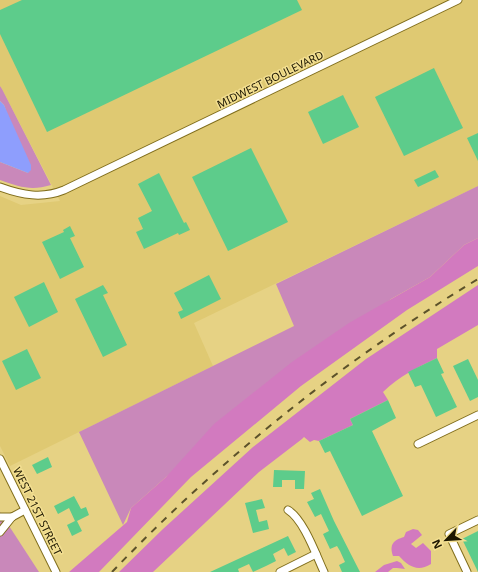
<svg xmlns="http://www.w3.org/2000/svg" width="478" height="572" font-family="'Noto Sans',sans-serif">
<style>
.built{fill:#dfc972}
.green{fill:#c988ba}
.forest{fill:#d27abf}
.water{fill:#8e9efd}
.building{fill:#5dcc8b}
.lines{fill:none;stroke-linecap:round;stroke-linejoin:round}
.minor-casing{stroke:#816e1c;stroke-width:9}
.minor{stroke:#fff;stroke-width:7}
.rail{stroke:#5c522a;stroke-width:2;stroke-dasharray:7 7;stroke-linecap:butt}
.labels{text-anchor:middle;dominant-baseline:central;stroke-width:3;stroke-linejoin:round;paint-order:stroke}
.street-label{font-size:11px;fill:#1d1701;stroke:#f3df91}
</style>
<rect width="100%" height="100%" fill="#e6d284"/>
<!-- built -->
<polygon class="built" points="0,0 478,0 478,186 194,323 213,366 10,466 0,446 0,196 21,205 60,201 2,89 0,86"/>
<!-- green -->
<g class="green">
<path d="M 0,86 L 2,89 L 51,185 C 31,191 20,187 0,180 L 0,162 L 28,173 L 4,105 L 0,101 Z"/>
<polygon points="478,186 478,238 464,245 430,277 391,299 166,477 131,508 123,525 79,432 294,326 276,284"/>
<polygon points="0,512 39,572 0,572"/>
</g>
<!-- forest -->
<g class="forest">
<polygon points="478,238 478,266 407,310 301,386 191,477 99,572 69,572 127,522 131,508 166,477 214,424 292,362 349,323 430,277 464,245"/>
<path d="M 478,285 L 478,325 L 437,349 L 437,358 C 416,368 400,376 383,392 L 388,400 L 350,419 L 353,425 L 319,441 L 314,440 L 310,442 L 304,437 L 302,439 L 259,472 L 153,572 L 119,572 L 163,529 L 253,447 L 366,359 Z"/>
<path d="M 413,529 L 418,530 L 422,535 L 411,544 L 416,548 L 423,543 L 431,551 L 431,564 C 418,572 409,567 399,556 L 393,556 C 389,544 394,540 404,537 L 406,532 Z"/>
<polygon points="397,561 401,563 405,569 397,568 393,568 388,572 375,572 384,565"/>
</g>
<!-- water -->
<polygon class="water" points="0,101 4,105 31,165 31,170 28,173 0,162"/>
<!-- building -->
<g class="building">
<polygon points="22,0 297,0 302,10 47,132 0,34 0,10"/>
<polygon points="434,68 463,128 404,156 375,97"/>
<polygon points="343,95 359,127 323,144 308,112"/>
<polygon points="478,133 478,161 467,138"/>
<polygon points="251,148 288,222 228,251 192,177"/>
<polygon points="435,170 439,177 418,187 414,180"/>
<polygon points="159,173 184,223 186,222 190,230 179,235 178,233 144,249 136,232 143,229 138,218 152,211 138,184"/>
<polygon points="70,226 75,236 70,238 84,267 60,279 42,242 64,232 63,230"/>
<polygon points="209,275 221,299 181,319 178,312 183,310 174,293"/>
<polygon points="44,282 58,312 29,327 14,297"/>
<polygon points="103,285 108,293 103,295 127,345 103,357 75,299"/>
<polygon points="27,349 41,378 16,390 2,361"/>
<polygon points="437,358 444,373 441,374 457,407 436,417 421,385 415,387 408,372"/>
<polygon points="468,359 478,380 478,397 470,401 453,366"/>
<polygon points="388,400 396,418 372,431 403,496 362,516 330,451 325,453 319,441 353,425 350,419"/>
<polygon points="48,457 52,467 37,474 32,465"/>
<polygon points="274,470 305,471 304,489 295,489 295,480 282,480 282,487 273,487"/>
<polygon points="320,489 334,521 360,572 342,572 339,565 345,562 340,551 337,546 330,549 323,534 329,531 321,514 315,517 307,502 314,499 311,493"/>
<polygon points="74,496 81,509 86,507 89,515 77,521 82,531 72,536 67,525 75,521 69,508 58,514 54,506"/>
<polygon points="262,499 265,508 256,510 259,522 267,520 269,529 253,533 245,503"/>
<polygon points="478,531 478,572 462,539"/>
<polygon points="288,536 296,552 288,556 284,548 273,554 276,561 266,566 253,572 249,564 238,569 239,572 210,572"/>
</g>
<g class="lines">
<!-- minor casing -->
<g class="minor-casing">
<g id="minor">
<path d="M 0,187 C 22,195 42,199 64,190 L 458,0"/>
<polyline points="418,444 478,415"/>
<polyline points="0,459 56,572"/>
<path d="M 288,510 C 304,520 316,555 324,572"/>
<polyline points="0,517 12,517"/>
<polyline points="0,532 12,517 25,510"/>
<polyline points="280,572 316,554"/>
<polyline points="467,572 449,534 478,520"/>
</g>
</g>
<!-- minor -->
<use href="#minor" class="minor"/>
<!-- rail -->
<path class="rail" d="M 112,572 C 220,459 344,360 478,279"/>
</g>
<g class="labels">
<!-- street labels -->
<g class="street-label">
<text transform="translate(270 79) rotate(-26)">MIDWEST BOULEVARD</text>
<text transform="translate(38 511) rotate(64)">WEST 21ST STREET</text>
</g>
</g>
<!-- north arrow -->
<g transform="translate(446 540) rotate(245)" stroke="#f3df91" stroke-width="3" paint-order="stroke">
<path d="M0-3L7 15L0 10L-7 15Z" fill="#1d1701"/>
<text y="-6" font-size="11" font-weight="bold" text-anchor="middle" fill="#1d1701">N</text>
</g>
</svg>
